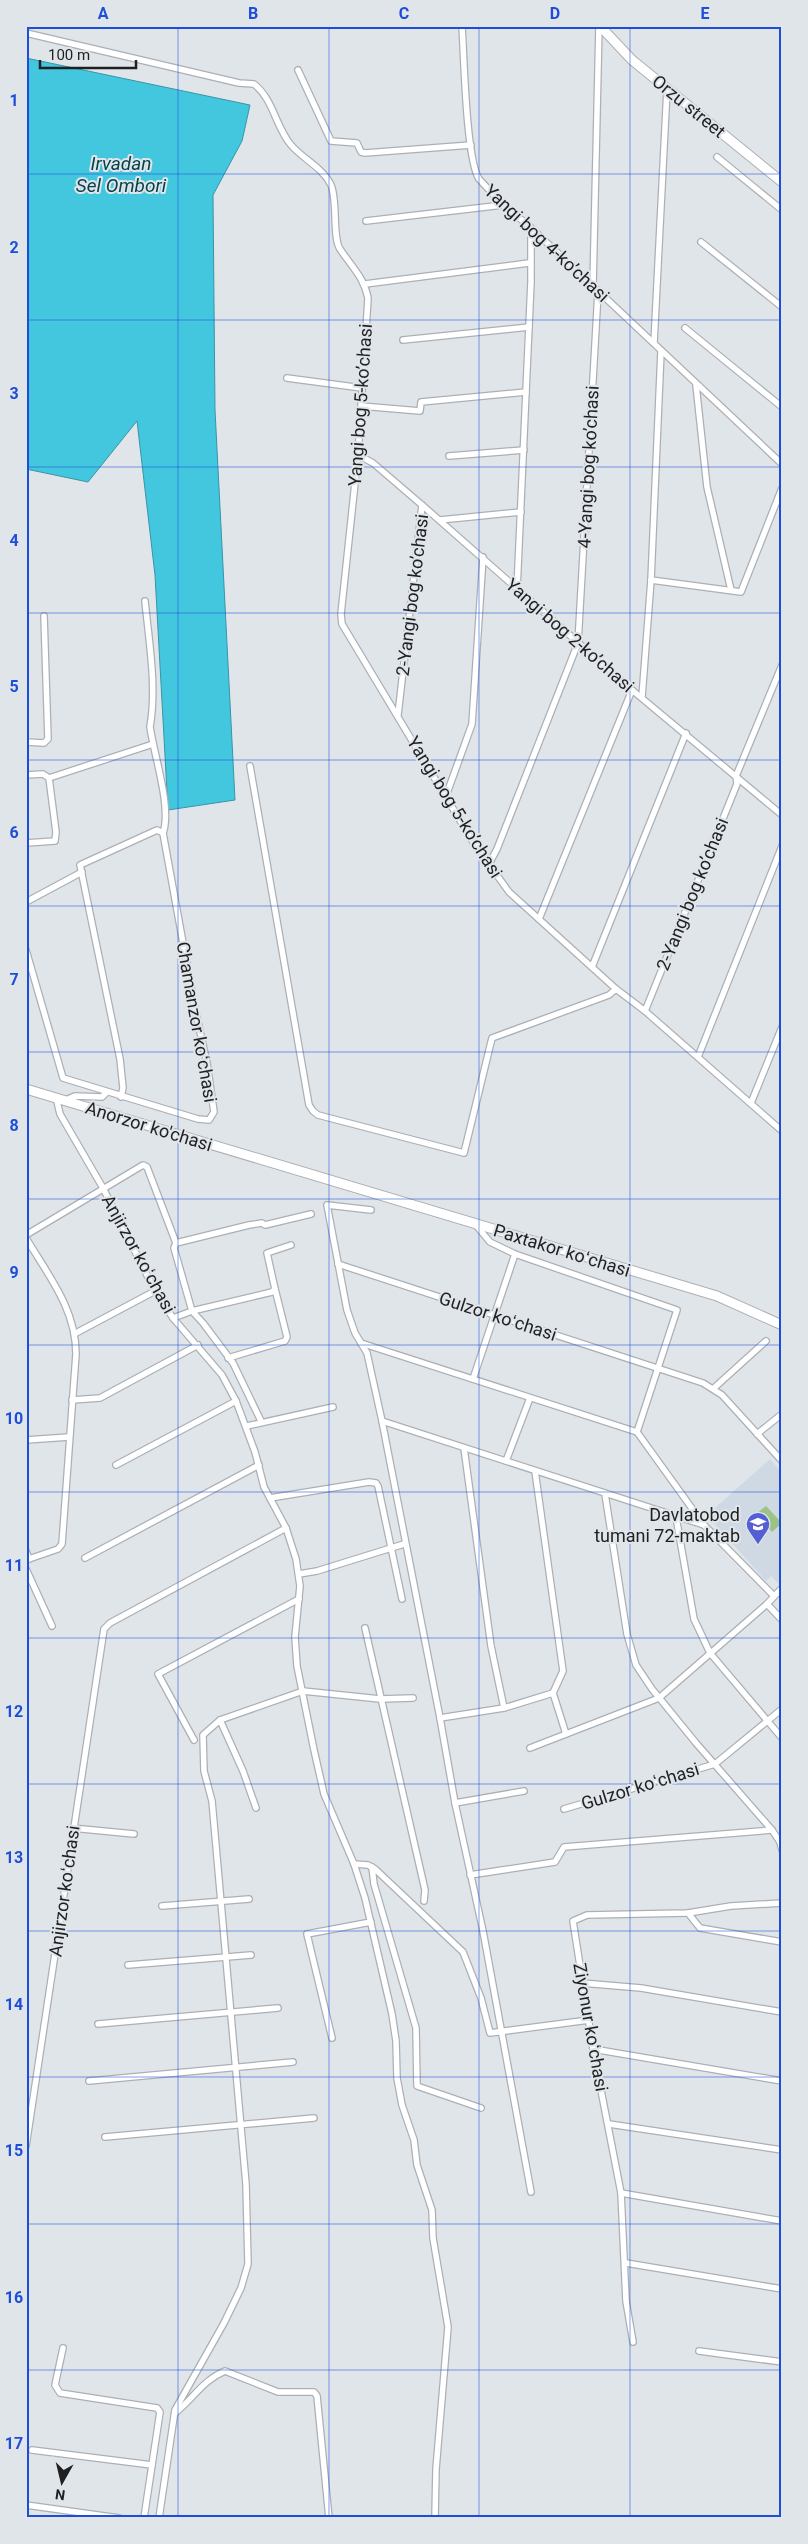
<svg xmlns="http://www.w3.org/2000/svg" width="808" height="2544" font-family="Roboto,sans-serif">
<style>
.built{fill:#cfd9e4}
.green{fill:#9cc385}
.water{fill:#43c7de;stroke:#3895a6}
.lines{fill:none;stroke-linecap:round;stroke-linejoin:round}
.minor-casing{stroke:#acb0b5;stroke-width:8}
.secondary-casing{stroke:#acb0b5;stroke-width:11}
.primary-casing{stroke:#acb0b5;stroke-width:11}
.minor{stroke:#fff;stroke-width:5.5}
.secondary{stroke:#fff;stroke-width:9}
.primary{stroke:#fff;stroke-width:9}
.grid{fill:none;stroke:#1d4ed8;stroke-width:1;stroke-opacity:0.55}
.labels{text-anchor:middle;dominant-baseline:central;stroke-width:4;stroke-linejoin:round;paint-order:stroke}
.street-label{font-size:18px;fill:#1f2022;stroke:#e0e5ea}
.poi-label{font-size:18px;fill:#1f2022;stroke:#e0e5ea;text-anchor:end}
.water-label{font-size:19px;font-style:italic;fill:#04414b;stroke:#e0e5ea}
.neatline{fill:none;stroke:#1d4ed8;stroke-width:2}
.grid-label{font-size:16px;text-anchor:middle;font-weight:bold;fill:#1d4ed8}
</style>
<rect width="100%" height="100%" fill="#e0e5ea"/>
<!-- built -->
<polygon class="built" points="770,1459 782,1473 781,1586 771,1576 766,1581 707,1515"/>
<!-- green -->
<polygon class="green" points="766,1506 782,1523 772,1532 756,1514"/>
<!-- water -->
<polygon class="water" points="26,58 250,105 242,141 213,195 215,410 235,800 168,810 155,575 137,421 88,482 26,469"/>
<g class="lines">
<!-- minor casing -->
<g class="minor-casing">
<g id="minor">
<path d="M 462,26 C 464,55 466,159 479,179 L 503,205 L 528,225 L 782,464"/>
<path d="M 26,33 L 239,83 L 254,84 C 274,100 275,126 291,145 C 303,159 323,168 331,185 C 338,201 332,237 340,249 C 351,266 364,277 368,298 L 358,455 L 341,614 L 342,624 L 473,842 L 509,892 L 616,989 L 609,995 L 492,1038 L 464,1153 L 318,1115 L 313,1111 L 309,1105 L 250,766"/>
<polyline points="298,70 331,141 357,143 361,152 365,153 471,145"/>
<polyline points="717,157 782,210"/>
<polyline points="366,221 503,205"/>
<polyline points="701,242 782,307"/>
<polyline points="365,284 529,263"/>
<polyline points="593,286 599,26"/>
<polyline points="685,328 782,407"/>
<polyline points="403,340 529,327"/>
<polyline points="654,343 667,89"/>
<polyline points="287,378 362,388"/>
<polyline points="696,385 707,487 731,590"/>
<polyline points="361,406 420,411 421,402 526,392"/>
<polyline points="358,455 373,463 422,505 632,690 782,815"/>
<polyline points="449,456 524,450"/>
<polyline points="440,520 521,512"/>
<polyline points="651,580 741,592 782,488"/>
<polyline points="517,589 531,282 531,229"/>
<path d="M 145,601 C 149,642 157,687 150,727 C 154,755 172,808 163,833"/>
<polyline points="642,697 651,580 661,351"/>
<polyline points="398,715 422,505"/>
<polyline points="26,742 44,743 48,739 44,616"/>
<polyline points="26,775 43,774 49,778 56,832 55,841 26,843"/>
<polyline points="49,778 153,744"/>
<polyline points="446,796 472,724 483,557"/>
<polyline points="489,864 497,849 578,643 598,292"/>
<polyline points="26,902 82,872"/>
<polyline points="539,919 632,690"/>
<polyline points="26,950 63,1078 198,1119 209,1120 214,1112 207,1063 195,1009 163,833 157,830 80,865 120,1059 123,1088 121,1097"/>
<polyline points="592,967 686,733"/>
<polyline points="616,989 645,1011 782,1131"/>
<polyline points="645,1011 737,784 736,776 782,665"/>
<polyline points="698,1057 782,846"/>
<polyline points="56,1097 60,1114 103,1188 155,1291 173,1318 222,1375 236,1401 255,1452 264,1487 286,1528 296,1559 300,1586 295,1637 297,1666 314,1750 324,1794 354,1864 365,1898 392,2014 396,2041 397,2078 402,2105 414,2140 417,2165 432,2210 433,2238 448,2327 436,2469 435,2518"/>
<polyline points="66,1100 75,1096 102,1097 106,1093"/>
<polyline points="751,1103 782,1027"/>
<polyline points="371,1210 327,1205 347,1310 355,1333 367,1353 382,1421 704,1525"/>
<polyline points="475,1224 490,1242 515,1254 677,1310 637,1432"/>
<polyline points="26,1235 143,1165 147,1167 176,1243 174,1248 192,1311 203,1323 233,1363 261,1421"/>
<path d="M 26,1238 C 48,1275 76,1309 76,1354 L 62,1544 L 58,1549 L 26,1560"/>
<polyline points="176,1243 249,1225 262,1223 265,1225 311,1214"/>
<polyline points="338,1264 703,1383 722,1395 782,1461"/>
<polyline points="173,1318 192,1311 272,1292 275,1289 267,1253 291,1245"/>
<polyline points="76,1333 155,1291"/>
<polyline points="361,1343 637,1432"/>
<polyline points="228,1358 285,1341 287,1337 275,1289"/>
<polyline points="473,1379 515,1254"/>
<polyline points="714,1388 766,1341"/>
<polyline points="72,1400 100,1398 198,1345"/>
<polyline points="382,1421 440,1718"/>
<polyline points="247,1426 333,1407"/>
<polyline points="637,1432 704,1525 773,1595"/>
<polyline points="757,1434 782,1414"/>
<polyline points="26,1440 69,1437"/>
<polyline points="464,1448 491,1646 504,1708 553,1693"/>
<polyline points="506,1461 530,1398"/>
<polyline points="116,1465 236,1401"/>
<polyline points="535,1471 563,1671 553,1693 566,1734"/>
<polyline points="605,1494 627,1634 636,1665 652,1689 696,1743 772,1830 780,1842 782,1850"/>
<polyline points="270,1498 369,1482 376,1483 378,1486 402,1599"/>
<polyline points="676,1517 694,1619 710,1653 782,1738"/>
<polyline points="26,1551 29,1559"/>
<polyline points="85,1558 259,1465"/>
<polyline points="26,1569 52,1626"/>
<polyline points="299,1574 317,1571 404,1544"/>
<polyline points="767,1604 782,1620"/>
<polyline points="365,1628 425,1890 424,1901"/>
<polyline points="504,1708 440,1718 455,1803 483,1931 531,2192"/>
<polyline points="194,1740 158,1674 299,1599"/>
<polyline points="530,1748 659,1698 767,1604 782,1588"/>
<polyline points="455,1803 524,1791"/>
<polyline points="256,1808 243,1771 220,1720 303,1691 380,1699 413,1698"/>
<polyline points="564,1809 715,1764 782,1709"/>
<polyline points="72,1828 134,1834"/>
<polyline points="354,1864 368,1865 375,1869 463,1952 481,1998 490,2033 589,2020"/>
<polyline points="372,1867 374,1884 416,2028 417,2086 481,2108"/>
<polyline points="470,1875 555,1862 564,1847 772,1830"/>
<polyline points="162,1906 249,1899"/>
<polyline points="688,1913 700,1928 782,1942"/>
<polyline points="128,1965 251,1955"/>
<polyline points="582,1983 641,1988 782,2012"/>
<polyline points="98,2024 278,2008"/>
<polyline points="332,2038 307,1934 371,1922"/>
<polyline points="593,2049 782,2081"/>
<polyline points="89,2081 293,2062"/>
<polyline points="609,2124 782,2150"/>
<polyline points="105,2137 314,2118"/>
<polyline points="26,2146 104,1629 110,1623 286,1528"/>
<polyline points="621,2193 782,2221"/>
<polyline points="626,2263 782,2289"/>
<polyline points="633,2342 626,2301 621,2193 593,2049 573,1921 587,1915 688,1913 731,1906 782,1903"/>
<polyline points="63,2348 55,2385 60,2393 157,2408 160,2412 144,2518"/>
<polyline points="699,2351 782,2362"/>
<path d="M 175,2413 C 193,2399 203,2380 225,2371 L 278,2392 L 314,2392 L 317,2396 L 329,2518"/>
<polyline points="32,2450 152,2465"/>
<polyline points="26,2505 119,2518"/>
<polyline points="159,2518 175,2410 224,2323 241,2288 248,2264 246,2184 212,1801 204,1771 203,1735 220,1720"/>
</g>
</g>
<!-- secondary casing -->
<g class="secondary-casing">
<polyline id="secondary" points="600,26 632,60 782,182"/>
</g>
<!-- primary casing -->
<g class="primary-casing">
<polyline id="primary" points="26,1089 717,1296 782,1325"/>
</g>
<!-- minor -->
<use href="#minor" class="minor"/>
<!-- secondary -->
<use href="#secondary" class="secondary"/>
<!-- primary -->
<use href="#primary" class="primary"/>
</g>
<!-- grid -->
<path class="grid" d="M 178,26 L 178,2518M 329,26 L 329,2518M 479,26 L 479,2518M 630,26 L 630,2518M 26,174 L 782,174M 26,320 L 782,320M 26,467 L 782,467M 26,613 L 782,613M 26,760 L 782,760M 26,906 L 782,906M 26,1052 L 782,1052M 26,1199 L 782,1199M 26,1345 L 782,1345M 26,1492 L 782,1492M 26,1638 L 782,1638M 26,1784 L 782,1784M 26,1931 L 782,1931M 26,2077 L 782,2077M 26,2224 L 782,2224M 26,2370 L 782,2370"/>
<!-- icons -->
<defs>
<g id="school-pin" transform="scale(1.25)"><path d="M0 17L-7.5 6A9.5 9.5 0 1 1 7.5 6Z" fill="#545fd6" stroke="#e0e5ea"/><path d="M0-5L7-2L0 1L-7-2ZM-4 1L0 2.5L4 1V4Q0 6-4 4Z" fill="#fff"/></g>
</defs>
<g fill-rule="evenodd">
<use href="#school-pin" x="758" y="1524"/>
</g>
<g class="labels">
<!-- street labels -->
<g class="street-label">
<text transform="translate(689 106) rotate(39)">Orzu street</text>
<text transform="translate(547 243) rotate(43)">Yangi bog 4-koʼchasi</text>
<text transform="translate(360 405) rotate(-86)">Yangi bog 5-koʼchasi</text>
<text transform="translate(588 467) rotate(-87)">4-Yangi bog koʼchasi</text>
<text transform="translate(412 595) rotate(-83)">2-Yangi bog koʼchasi</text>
<text transform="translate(570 635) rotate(41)">Yangi bog 2-koʼchasi</text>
<text transform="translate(455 807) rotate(58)">Yangi bog 5-koʼchasi</text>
<text transform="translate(692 894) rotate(-68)">2-Yangi bog koʼchasi</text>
<text transform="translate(197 1022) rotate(80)">Chamanzor koʻchasi</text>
<text transform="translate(149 1126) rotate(17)">Anorzor ko'chasi</text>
<text transform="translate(562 1250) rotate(17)">Paxtakor koʻchasi</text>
<text transform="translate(139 1254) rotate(61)">Anjirzor koʻchasi</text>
<text transform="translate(498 1316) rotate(18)">Gulzor koʻchasi</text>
<text transform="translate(640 1786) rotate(-17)">Gulzor koʻchasi</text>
<text transform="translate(64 1891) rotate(-82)">Anjirzor koʻchasi</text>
<text transform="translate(591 2027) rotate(80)">Ziyonur koʻchasi</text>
</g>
<!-- poi labels -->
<g class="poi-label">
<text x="740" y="1514">Davlatobod<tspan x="740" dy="21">tumani 72-maktab</tspan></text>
</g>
<!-- water labels -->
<g class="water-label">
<text x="121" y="163">Irvadan<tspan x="121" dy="22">Sel Ombori</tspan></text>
</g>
</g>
<!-- border -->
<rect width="808" height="2544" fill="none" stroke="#e0e5ea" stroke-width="55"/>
<!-- north arrow -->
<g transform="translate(62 2482) rotate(188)" stroke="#e0e5ea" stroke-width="4" paint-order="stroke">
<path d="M0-4L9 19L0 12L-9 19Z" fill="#1f2022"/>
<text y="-8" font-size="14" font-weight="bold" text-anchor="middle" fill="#1f2022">N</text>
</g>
<!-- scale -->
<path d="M40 60v8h96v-8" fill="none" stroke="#1f2022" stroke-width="2.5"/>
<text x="48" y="60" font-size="15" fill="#1f2022" stroke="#e0e5ea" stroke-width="4" paint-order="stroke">100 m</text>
<rect x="28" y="28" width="752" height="2488" class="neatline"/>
<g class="grid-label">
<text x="103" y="19">A</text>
<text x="253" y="19">B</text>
<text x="404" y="19">C</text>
<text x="555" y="19">D</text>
<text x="705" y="19">E</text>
<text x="14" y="106">1</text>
<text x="14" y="253">2</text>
<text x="14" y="399">3</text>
<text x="14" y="546">4</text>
<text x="14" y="692">5</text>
<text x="14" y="838">6</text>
<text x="14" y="985">7</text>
<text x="14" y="1131">8</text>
<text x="14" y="1278">9</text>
<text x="14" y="1424">10</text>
<text x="14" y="1571">11</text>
<text x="14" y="1717">12</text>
<text x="14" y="1863">13</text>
<text x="14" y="2010">14</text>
<text x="14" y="2156">15</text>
<text x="14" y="2303">16</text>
<text x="14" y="2449">17</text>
</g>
</svg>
